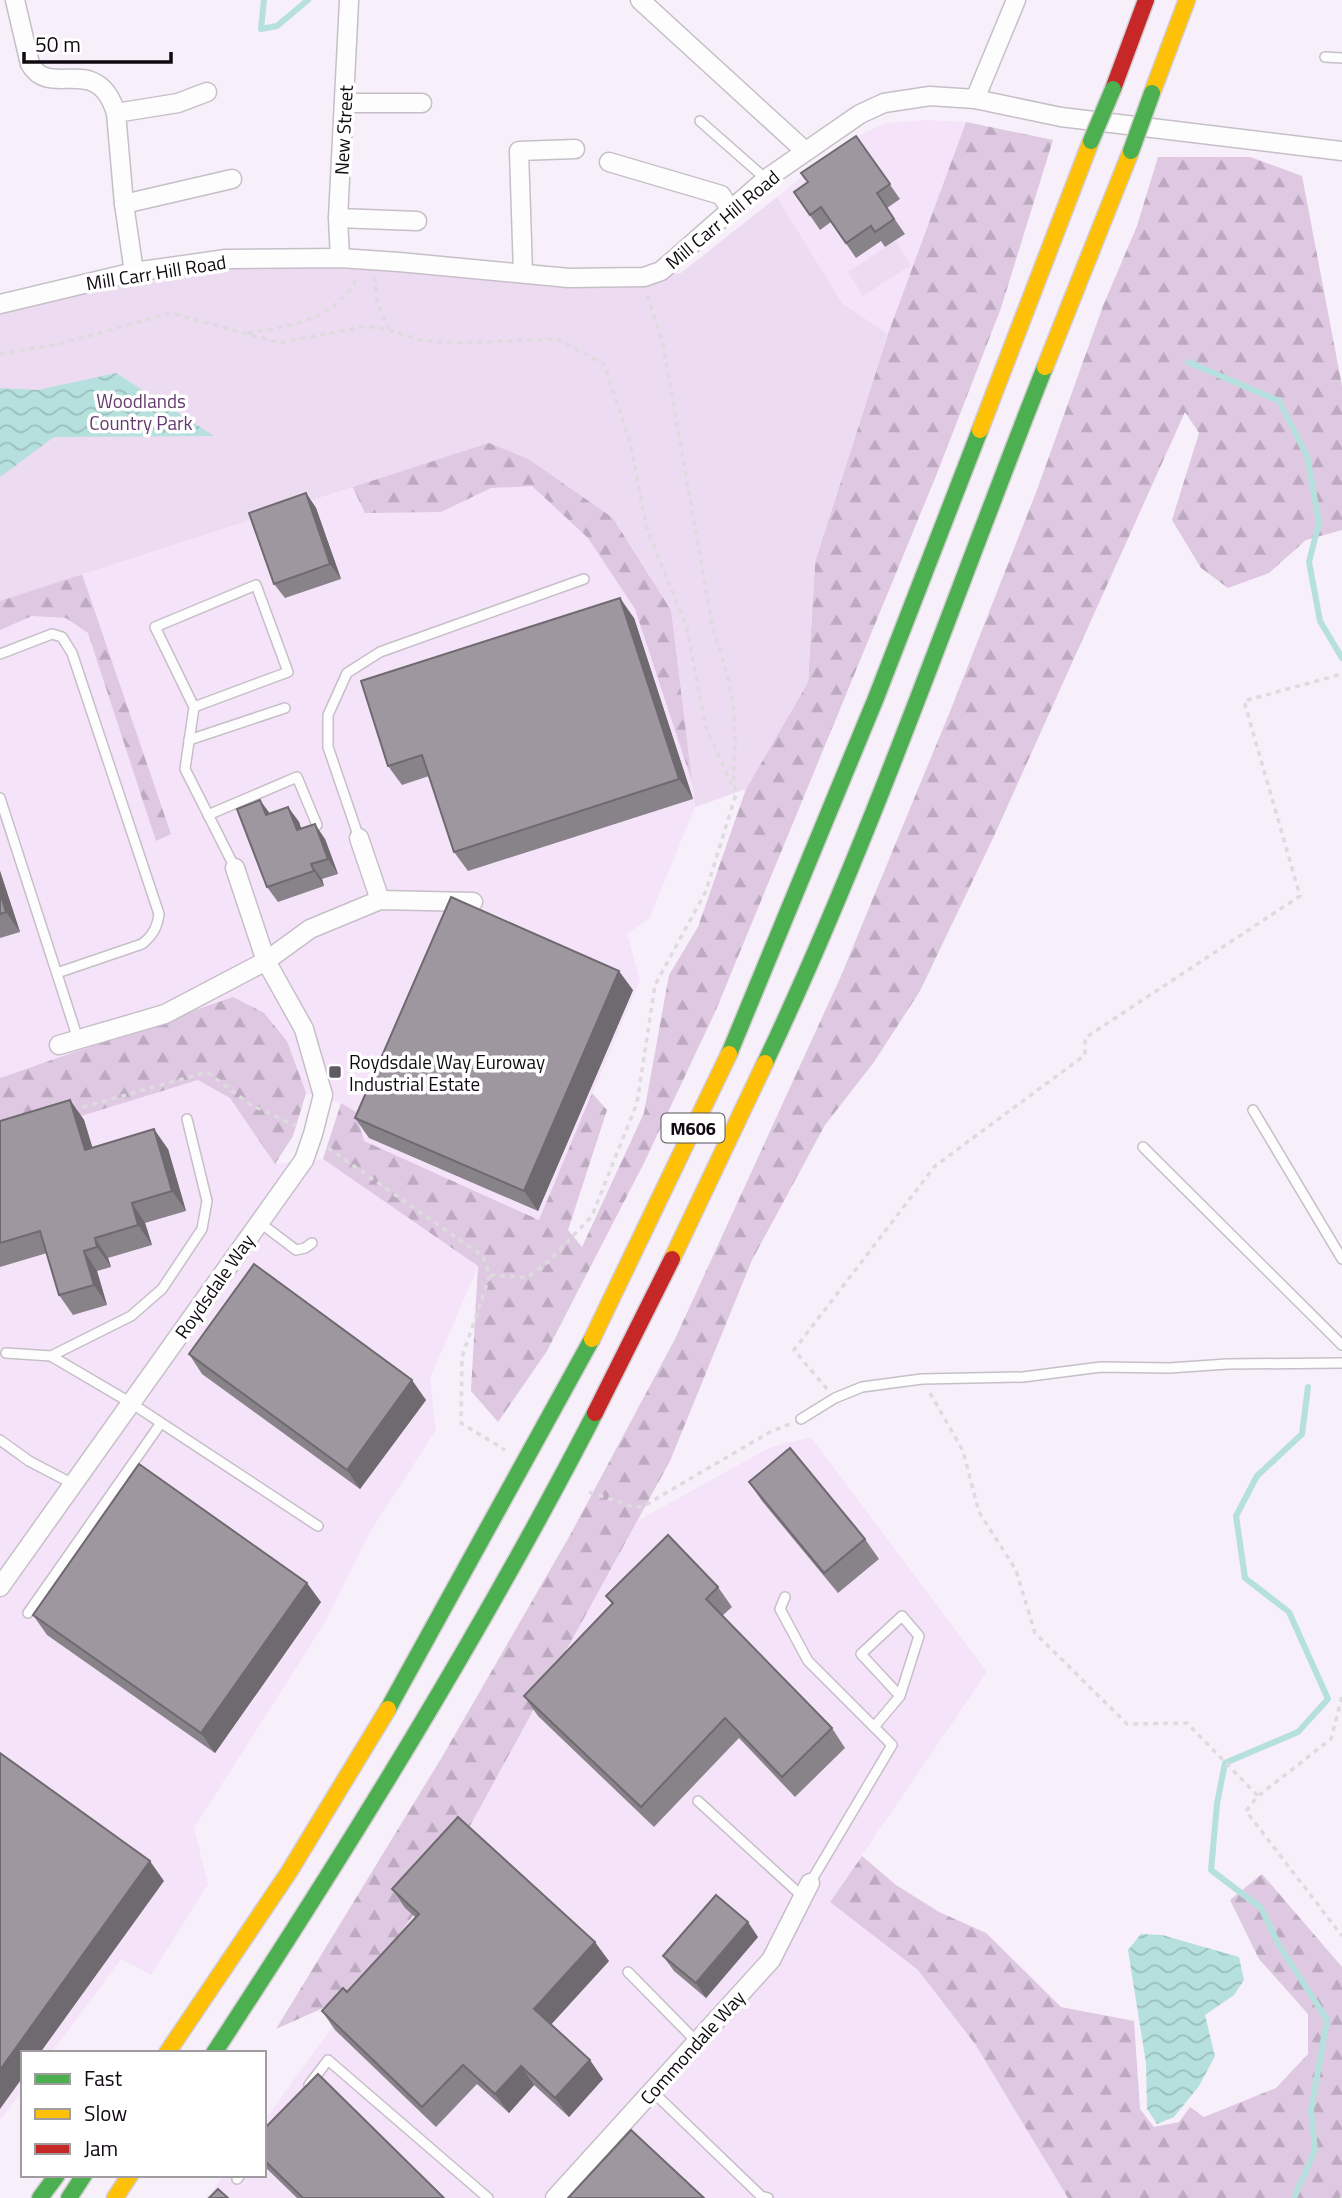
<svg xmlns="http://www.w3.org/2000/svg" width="1342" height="2198" font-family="'Titillium Web',sans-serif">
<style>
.built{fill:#f5e4f9}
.forest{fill:url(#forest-firs)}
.park{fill:#eddbf1}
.water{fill:url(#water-waves)}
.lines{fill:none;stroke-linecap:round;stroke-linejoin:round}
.stream{stroke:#b5e0dd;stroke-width:6}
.lane-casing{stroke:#c6bfc8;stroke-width:12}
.street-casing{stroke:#c6bfc8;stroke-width:21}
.fast-casing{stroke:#d1cdd2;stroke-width:19}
.slow-casing{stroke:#d1cdd2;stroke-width:19}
.jam-casing{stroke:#d1cdd2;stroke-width:19}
.path{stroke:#dedbde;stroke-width:3.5;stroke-dasharray:5 5;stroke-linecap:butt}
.lane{stroke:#fefdfe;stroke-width:9}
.street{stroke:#fefdfe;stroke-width:18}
.fast{stroke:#4caf50;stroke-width:16}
.slow{stroke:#ffc107;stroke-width:16}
.jam{stroke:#c62828;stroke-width:16}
.fast-bridge-casing{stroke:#d1cdd2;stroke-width:19;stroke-linecap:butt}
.fast-bridge{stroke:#4caf50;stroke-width:16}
.wall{fill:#888289}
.shaded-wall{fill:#6f6a6f}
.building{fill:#9e979f;stroke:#6f6a6f;stroke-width:2}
.poi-dot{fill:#605a62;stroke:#fff;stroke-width:2.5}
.labels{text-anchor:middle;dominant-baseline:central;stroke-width:7;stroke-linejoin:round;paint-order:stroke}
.shield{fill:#fff;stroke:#575358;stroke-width:2}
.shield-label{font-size:18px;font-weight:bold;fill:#0f0910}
.street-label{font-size:19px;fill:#0f0910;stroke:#fff}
.park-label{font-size:19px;fill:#643a6e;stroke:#fff}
.poi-label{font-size:19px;fill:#0f0910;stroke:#fff;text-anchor:start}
</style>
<defs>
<pattern id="forest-firs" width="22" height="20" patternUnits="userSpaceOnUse" patternTransform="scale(1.75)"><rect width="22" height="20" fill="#dec8e2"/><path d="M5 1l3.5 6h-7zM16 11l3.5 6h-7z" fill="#bdaac1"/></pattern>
<pattern id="water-waves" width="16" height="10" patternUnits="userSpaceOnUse" patternTransform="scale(1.75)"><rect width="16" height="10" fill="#b5e0dd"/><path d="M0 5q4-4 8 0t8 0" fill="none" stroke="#9abfbd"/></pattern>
</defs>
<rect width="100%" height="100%" fill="#f7eff9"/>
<!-- built -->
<g class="built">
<polygon points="925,120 966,122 888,334 842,303 777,197 815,166 858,136 885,123"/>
<polygon points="489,443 671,610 695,807 649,919 627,934 640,980 539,1220 363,1141 356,1112 341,1103 306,1093 287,1041 34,1066 0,1078 0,601"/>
<polygon points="198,1080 230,1098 275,1164 323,1159 478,1266 430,1379 436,1430 370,1532 324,1624 194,1828 208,1884 151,1975 121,1959 51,2053 23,2053 23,2090 0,2120 0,1141"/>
<polygon points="811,1437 987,1672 830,1902 918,1970 975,2044 1068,2198 206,2198 224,2175 264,2175 264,2121 422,1903 471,1824 637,1521 771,1447"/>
</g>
<!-- forest -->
<g class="forest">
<polygon points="966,122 1053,140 1001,308 936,476 716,1010 645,1161 547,1351 498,1422 471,1391 478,1266 323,1159 341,1103 356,1112 364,1141 539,1220 592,1093 607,1110 568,1230 582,1247 644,1113 669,975 698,927 746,789 808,682 815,562 888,334"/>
<polygon points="1158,157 1250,157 1302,176 1342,386 1342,530 1306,540 1269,573 1228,588 1201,568 1172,520 1199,433 1185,412 994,836 920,991 874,1062 825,1125 752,1260 670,1461 471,1824 422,1903 357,1993 276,2029 442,1757 569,1537 675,1339 841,976 951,709 1037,490 1103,306 1137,226"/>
<polygon points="497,352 613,518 671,610 711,785 693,785 635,609 588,538 532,486 491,488 441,512 365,513 352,486 82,574 171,834 156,841 88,633 66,618 32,616 0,630 0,542"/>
<polygon points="233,997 264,1013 287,1041 306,1093 293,1136 275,1164 230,1098 198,1080 0,1141 0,1078"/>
<polygon points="862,1856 896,1885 939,1912 986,1933 1061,2007 1134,2021 1140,2109 1154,2127 1179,2122 1190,2107 1204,2117 1276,2088 1308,2054 1308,2014 1259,1959 1230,1900 1262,1874 1342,1967 1342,2198 1068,2198 975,2044 918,1970 830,1902"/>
</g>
<!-- park -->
<g class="park">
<polygon points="777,197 842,303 888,334 815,562 808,682 746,789 695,807 671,610 613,518 528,459 489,443 0,601 0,304 226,259 644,277 681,273"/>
<polygon points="895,241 911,265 863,296 848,272"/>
</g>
<!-- water -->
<g class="water">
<polygon points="116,373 214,436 54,437 0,477 0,388 38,390"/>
<polygon points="1141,1934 1162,1935 1239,1957 1244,1980 1234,1995 1205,2015 1215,2056 1199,2086 1174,2117 1157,2124 1147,2109 1146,2063 1128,1950"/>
</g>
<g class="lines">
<!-- stream -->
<g class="stream">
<polyline points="264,0 261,29 277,26 308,0"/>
<polyline points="1188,362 1279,401 1307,456 1319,523 1309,562 1320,621 1342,658"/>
<polyline points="1294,2198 1315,2150 1311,2110 1327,2020 1279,1945 1261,1908 1211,1870 1217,1804 1225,1763 1298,1732 1328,1699 1289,1612 1245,1578 1236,1516 1257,1476 1302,1434 1308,1387"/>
</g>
<!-- lane casing -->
<g class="lane-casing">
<g id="lane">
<polyline points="1325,57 1342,58"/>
<polyline points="700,121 766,179"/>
<path d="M 0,654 L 52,634 L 62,637 L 72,653 L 159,914 C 157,928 153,935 142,944 L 57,973"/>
<polyline points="194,707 288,672 256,585 155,627 194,707 185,769 235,868"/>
<polyline points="189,740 285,708"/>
<polyline points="0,798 78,1039"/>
<polyline points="208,815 297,777 317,825"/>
<polyline points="359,838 328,747 328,715 347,673 380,652 584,579"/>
<polyline points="1253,1110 1342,1259"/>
<polyline points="1143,1147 1342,1345"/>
<polyline points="259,1222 296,1250 305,1248 312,1243"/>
<polyline points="6,1353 51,1356 131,1403 318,1526"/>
<polyline points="51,1356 131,1316 162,1289 202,1229 207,1201 187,1119"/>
<polyline points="801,1419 835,1398 862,1387 922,1379 1023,1377 1101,1367 1169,1368 1227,1364 1342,1363"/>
<polyline points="0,1440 29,1461 73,1484"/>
<polyline points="785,1597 780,1609 808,1661 892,1745 810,1883"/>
<polyline points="28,1613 161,1423"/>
<polyline points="874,1727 900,1696 919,1636 902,1616 861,1654 900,1696"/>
<polyline points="698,1801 803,1897"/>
<polyline points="628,1972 697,2042"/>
<polyline points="309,2085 328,2060 488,2198"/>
<polyline points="652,2091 761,2196 768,2198"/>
<polyline points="237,2179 240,2175"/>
</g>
</g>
<!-- street casing -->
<g class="street-casing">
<g id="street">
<path d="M 15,0 L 30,64 C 50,100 97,51 116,113 L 124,204 L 134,272"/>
<polyline points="640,0 805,151"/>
<polyline points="975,99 1016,0"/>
<polyline points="344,103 422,103"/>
<polyline points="116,113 178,103 207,92"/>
<polyline points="609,162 721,195 731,210"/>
<polyline points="124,204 232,179"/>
<polyline points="338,218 417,221"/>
<polyline points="340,258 338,218 349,1"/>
<polyline points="523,273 519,151 575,149"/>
<polyline points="0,304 134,272 226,259 340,258 399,262 569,278 644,277 661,271 766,179 860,114 884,103 930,96 975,99 1061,117 1342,151"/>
<polyline points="359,838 380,900"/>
<polyline points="59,1045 165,1014 266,961 310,929 380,900 473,902"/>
<polyline points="0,1587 304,1160 313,1134 323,1095 304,1029 266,961 235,868"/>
<polyline points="555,2198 771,1960 810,1883"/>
</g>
</g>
<!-- fast casing -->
<g class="fast-casing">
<g id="fast">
<polyline points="729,1054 876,698 980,430"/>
<path d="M 765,1063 C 872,837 953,599 1045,367"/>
<polyline points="388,1709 592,1339"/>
<path d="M 214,2053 C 350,1845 481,1634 595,1413"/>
<polyline points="40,2198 57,2175"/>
<polyline points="69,2198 84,2175"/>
</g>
</g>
<!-- slow casing -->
<g class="slow-casing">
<g id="slow">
<polyline points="1152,93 1187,0"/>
<polyline points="1045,367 1131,151"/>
<polyline points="980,430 1091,141"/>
<polyline points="672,1259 765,1063"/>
<polyline points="592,1339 729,1054"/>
<polyline points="167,2053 289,1872 388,1709"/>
<polyline points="115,2198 130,2175"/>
</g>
</g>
<!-- jam casing -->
<g class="jam-casing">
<g id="jam">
<polyline points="1113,89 1146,0"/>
<polyline points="595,1413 672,1259"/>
</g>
</g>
<!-- path -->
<g class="path">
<polyline points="373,279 375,279 377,302 389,330"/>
<path d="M 248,333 C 288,327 337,320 357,277"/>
<polyline points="0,354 59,344 171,313 280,343 366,326 389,330 420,340 453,343 557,339 604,364 630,442 647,529 686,625 706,727 732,786"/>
<polyline points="73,1110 207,1072 251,1105 296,1126"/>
<polyline points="328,1148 483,1256 490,1275 462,1357 461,1423 505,1450"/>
<path d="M 490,1275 L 527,1278 L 549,1261 L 592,1216 L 637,1103 L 655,985 L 706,891 L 736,794 C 731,772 736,755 735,733 C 735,698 725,663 713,630 L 663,344 L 647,294"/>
<polyline points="827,1389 794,1350 935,1166 1085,1055 1085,1038 1300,896 1244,701 1342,674"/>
<polyline points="930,1393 963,1451 979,1512 1016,1570 1035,1633 1127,1724 1187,1723 1258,1796"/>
<polyline points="589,1492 634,1507 642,1507 770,1432 790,1424"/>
<polyline points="1342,1697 1331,1739 1258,1796 1246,1811 1342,1936"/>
<polyline points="1341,2198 1342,2196"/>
</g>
<!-- lane -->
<use href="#lane" class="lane"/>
<!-- street -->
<use href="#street" class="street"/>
<!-- fast -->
<use href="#fast" class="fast"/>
<!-- slow -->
<use href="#slow" class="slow"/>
<!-- jam -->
<use href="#jam" class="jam"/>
<!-- fast-bridge casing -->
<g class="fast-bridge-casing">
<g id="fast-bridge">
<polyline points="1091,141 1113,89"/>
<polyline points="1131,151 1152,93"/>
</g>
</g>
<!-- fast-bridge -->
<use href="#fast-bridge" class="fast-bridge"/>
</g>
<!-- wall -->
<g class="wall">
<polygon points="856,136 900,199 887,208 905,234 885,247 881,241 856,258 831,222 820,230 794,192 808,182"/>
<polygon points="306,493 316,508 341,579 285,598 274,584"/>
<polygon points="634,618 693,799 468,871 454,852 429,776 402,785 388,766"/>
<polygon points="288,807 299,822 301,829 325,839 338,874 322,879 324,886 278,902 267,887 270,814"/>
<polygon points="0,871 20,932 0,938"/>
<polygon points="633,990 538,1211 369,1138 355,1118"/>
<polygon points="70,1100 84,1120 92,1147 168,1149 186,1211 145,1223 152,1245 108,1258 111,1267 97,1271 107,1305 73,1315 59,1295 47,1253 0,1267 0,1121"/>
<polygon points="189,1354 426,1400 360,1489 202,1374"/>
<polygon points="749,1482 865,1539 879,1559 838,1593 762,1501"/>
<polygon points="718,1587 732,1607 722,1616 832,1728 845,1748 795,1797 739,1738 654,1827 538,1716 524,1696 612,1604 606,1596"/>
<polygon points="321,1602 215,1753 47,1635 33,1615"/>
<polygon points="392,1889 609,1961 551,2024 603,2079 569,2117 534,2085 509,2113 477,2084 436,2127 335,2030 322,2011 347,1992 415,1917 405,1908"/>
<polygon points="758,1937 706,1998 674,1971 663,1956"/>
<polygon points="264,2129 444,2198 297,2198 264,2166"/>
</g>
<!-- shaded-wall -->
<g class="shaded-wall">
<polygon points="306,493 316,508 341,579 330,564"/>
<polygon points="620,598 634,618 693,799 679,779"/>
<polygon points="260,800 271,815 266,815"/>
<polygon points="288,807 299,822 307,845 297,830"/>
<polygon points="315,824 325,839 338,874 328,859"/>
<polygon points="311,864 322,879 324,886 314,871"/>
<polygon points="0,871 20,932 6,912 0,893"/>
<polygon points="619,971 633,990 538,1211 524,1191"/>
<polygon points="70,1100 84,1120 99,1169 85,1150"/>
<polygon points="154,1129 168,1149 186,1211 172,1191"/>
<polygon points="132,1203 145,1223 152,1245 138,1225"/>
<polygon points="95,1238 108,1258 111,1267 97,1247"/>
<polygon points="84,1251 97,1271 107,1305 94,1285"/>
<polygon points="412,1380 426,1400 360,1489 347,1470"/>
<polygon points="307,1583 321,1602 215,1753 201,1733"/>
<polygon points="150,1861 164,1881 40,2053 23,2053 23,2077 0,2109 0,2070"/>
<polygon points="748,1922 758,1937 706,1998 696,1983"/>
<polygon points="595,1942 609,1961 548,2028 534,2009"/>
<polygon points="590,2060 603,2079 569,2117 555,2098"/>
<polygon points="521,2066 534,2085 509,2113 495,2094"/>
</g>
<!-- building -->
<g class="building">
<polygon points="856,136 890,184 877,193 894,219 875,232 871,226 846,243 821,207 810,215 794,192 808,182 801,173"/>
<polygon points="306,493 330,564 274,584 249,513"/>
<polygon points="620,598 679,779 454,852 422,755 388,766 361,681"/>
<polygon points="260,800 266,815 288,807 297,830 315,824 328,859 311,864 314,871 267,887 237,809"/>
<polygon points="0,893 6,912 0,914"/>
<polygon points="451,897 619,971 524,1191 355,1118"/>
<polygon points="70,1100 85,1150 154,1129 172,1191 132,1203 138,1225 95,1238 97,1247 84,1251 94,1285 59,1295 40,1231 0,1243 0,1121"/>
<polygon points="254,1264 412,1380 347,1470 189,1354"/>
<polygon points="790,1448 865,1539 824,1573 749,1482"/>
<polygon points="139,1464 307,1583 201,1733 33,1615"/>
<polygon points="668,1535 718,1587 706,1599 832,1728 782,1777 725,1718 641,1807 524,1696 613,1603 606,1596"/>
<polygon points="0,1753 150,1861 0,2070"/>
<polygon points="458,1817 595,1942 534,2009 590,2060 555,2098 521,2066 495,2094 463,2065 422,2107 322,2011 343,1988 347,1992 419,1914 392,1889"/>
<polygon points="716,1895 748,1922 696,1983 663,1956"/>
<polygon points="318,2074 444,2198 303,2198 264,2160 264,2129"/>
<polygon points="631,2130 704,2198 568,2198"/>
<polygon points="218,2189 228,2198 209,2198"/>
</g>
<!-- markers -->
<rect class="poi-dot" x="328" y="1065" width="14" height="14" rx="3.5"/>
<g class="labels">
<!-- shield labels -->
<rect class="shield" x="661.5" y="1113.5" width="63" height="29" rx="5"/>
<g class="shield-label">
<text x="693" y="1128">M606</text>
</g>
<!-- street labels -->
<g class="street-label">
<text transform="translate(343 130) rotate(-87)">New Street</text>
<text transform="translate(722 219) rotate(-40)">Mill Carr Hill Road</text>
<text transform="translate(156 272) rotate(-9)">Mill Carr Hill Road</text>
<text transform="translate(214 1286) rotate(-55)">Roydsdale Way</text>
<text transform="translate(692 2047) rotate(-48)">Commondale Way</text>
</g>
<!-- park labels -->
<g class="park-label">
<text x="141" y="400">Woodlands<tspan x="141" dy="22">Country Park</tspan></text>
</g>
<!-- poi labels -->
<g class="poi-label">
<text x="349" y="1061">Roydsdale Way Euroway<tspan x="349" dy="22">Industrial Estate</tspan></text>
</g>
</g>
<!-- legend -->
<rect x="21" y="2051" width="245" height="126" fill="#ffffff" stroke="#9f9d9f" stroke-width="2"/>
<rect x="35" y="2074" width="35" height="10" fill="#4caf50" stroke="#9f9d9f" stroke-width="2"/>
<text x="84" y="2086" font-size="21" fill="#0f0910">Fast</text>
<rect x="35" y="2109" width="35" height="10" fill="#ffc107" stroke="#9f9d9f" stroke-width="2"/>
<text x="84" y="2121" font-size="21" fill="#0f0910">Slow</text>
<rect x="35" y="2144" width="35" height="10" fill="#c62828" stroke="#9f9d9f" stroke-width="2"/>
<text x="84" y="2156" font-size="21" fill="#0f0910">Jam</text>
<!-- scale -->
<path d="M24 52v10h147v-10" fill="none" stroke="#0f0910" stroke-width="3.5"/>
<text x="35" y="52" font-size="21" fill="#0f0910" stroke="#ffffff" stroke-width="5" paint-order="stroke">50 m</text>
</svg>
